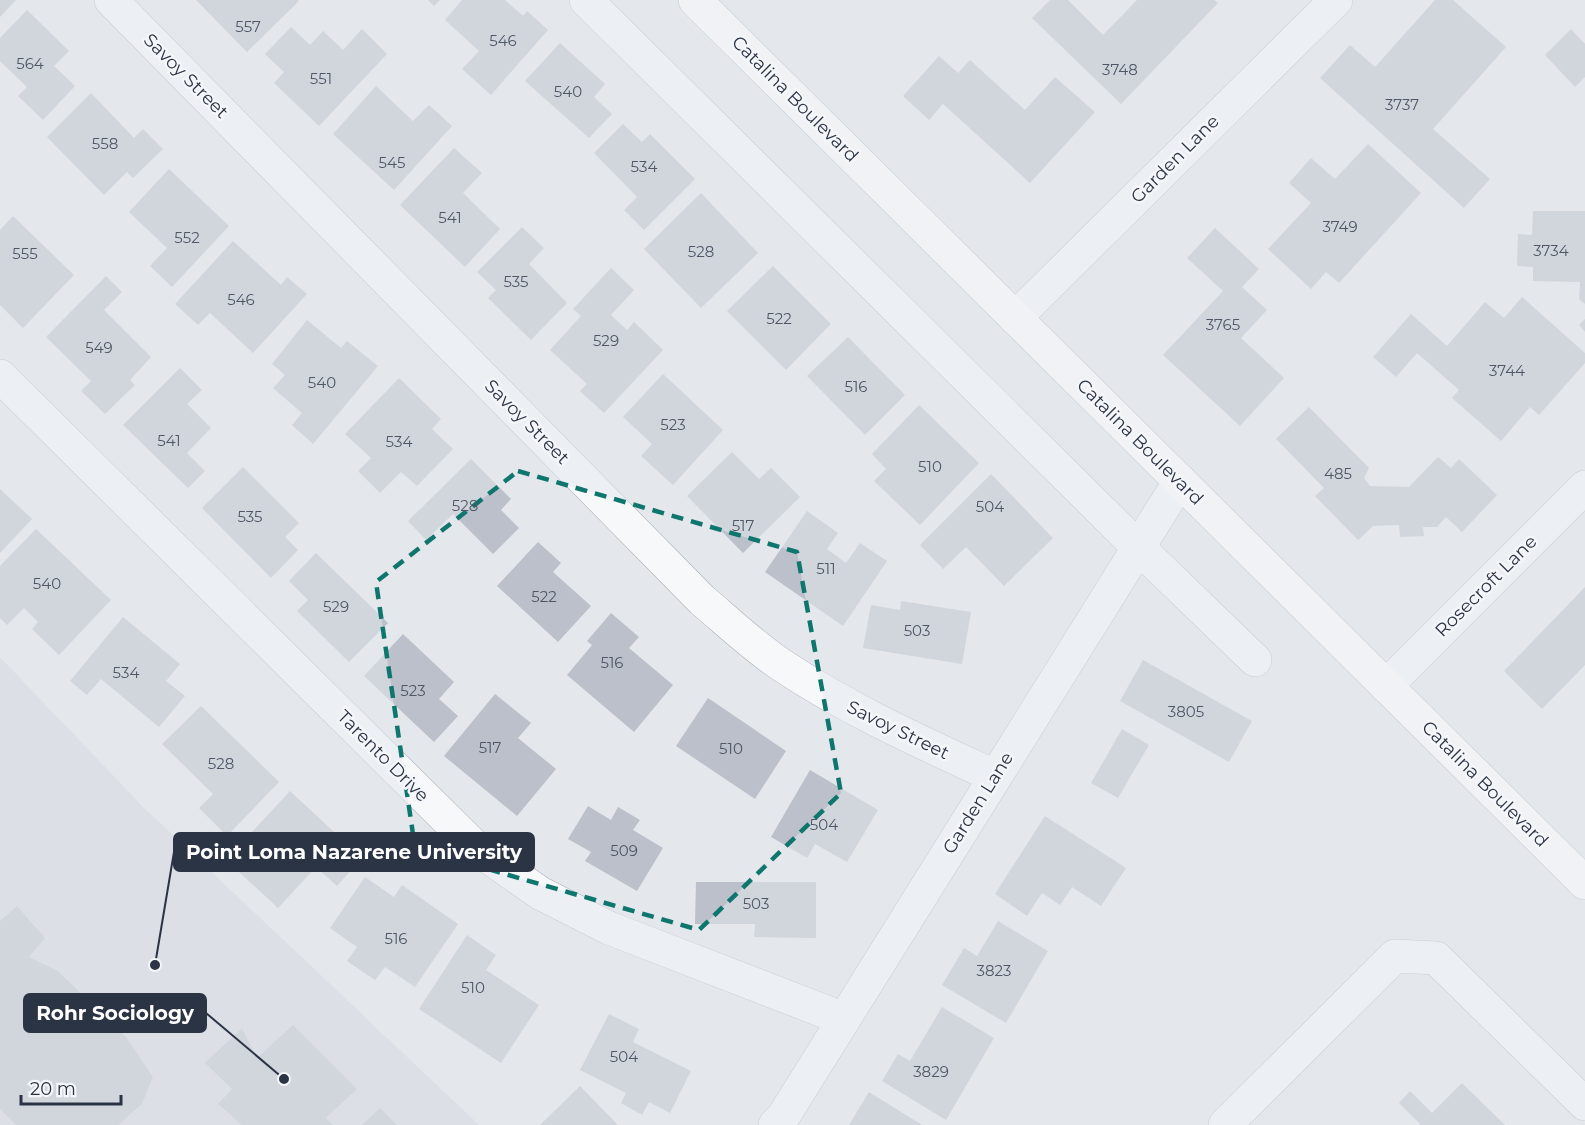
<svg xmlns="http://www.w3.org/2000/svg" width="1585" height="1125" font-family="Montserrat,sans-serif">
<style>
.built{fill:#d2d6de}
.building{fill:#bbc0ca}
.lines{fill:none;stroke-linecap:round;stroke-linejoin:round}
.minor-casing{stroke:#a9aeb7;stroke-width:34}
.major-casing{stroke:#a3abb8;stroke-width:34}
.minor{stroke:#f7f8fa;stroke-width:33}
.major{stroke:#fff;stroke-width:33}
.marked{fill:none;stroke:#0f766e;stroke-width:4.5;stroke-dasharray:12 8;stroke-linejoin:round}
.labels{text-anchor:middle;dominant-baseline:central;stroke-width:5;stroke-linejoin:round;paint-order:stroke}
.number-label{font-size:15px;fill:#4f5766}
.street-label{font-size:18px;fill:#2b3445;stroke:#f4f6f9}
.leader{fill:none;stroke:#2b3445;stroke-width:2}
.callout-dot{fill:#2b3445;stroke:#f4f6f9;stroke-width:2}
.callout{fill:#2b3445;stroke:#2b3445;stroke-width:2}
.callout-label{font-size:20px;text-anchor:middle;font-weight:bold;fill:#fff}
</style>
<rect width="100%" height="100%" fill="#e4e7ec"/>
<!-- built -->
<polygon class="built" points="0,657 142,806 479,1125 0,1125"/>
<!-- building -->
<g class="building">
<polygon points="0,0 16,0 0,17"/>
<polygon points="196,0 298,0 299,1 247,52"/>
<polygon points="428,0 440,0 434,6"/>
<polygon points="462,0 505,0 523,16 527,11 548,30 491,95 462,69 479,51 445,20"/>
<polygon points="1050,0 1068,0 1103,35 1137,0 1214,0 1218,3 1121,104 1032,18"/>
<polygon points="1435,0 1453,0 1506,47 1433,129 1490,179 1464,208 1320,78 1350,45 1375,67"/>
<polygon points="27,10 69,51 54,66 75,86 43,120 18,96 27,87 0,61 0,38"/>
<polygon points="291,27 310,45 323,31 343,50 362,29 387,54 319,126 274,83 284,72 265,54"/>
<polygon points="1571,29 1585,44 1585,77 1575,87 1545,55"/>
<polygon points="560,43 605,84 594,97 612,114 589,138 525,81"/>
<polygon points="939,56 958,73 970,60 1025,110 1055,77 1095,112 1030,183 943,104 929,120 903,96"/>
<polygon points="376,86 413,121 429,105 452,126 394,190 333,134"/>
<polygon points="91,93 134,138 143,129 163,149 133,178 127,172 104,195 47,137"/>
<polygon points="623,124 642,142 650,134 695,179 644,230 624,210 637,197 594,153"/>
<polygon points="1368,144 1421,193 1339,283 1326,272 1311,289 1268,249 1311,203 1289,183 1311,158 1335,179"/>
<polygon points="454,148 482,173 463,193 500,229 465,267 400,205"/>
<polygon points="169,169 229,226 172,287 150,266 167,248 129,212"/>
<polygon points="701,193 758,253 701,308 644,249"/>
<polygon points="1533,211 1585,211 1585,304 1579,299 1580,282 1533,281 1533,267 1517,266 1518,234 1532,235"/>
<polygon points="13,216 74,275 23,328 0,305 0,230"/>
<polygon points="522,227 544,248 529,264 567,303 531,340 488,298 496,290 477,272"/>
<polygon points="1215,228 1259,269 1242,287 1267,310 1241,338 1284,378 1240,426 1163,355 1223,291 1187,258"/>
<polygon points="233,241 281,285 287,277 307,294 253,353 210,313 198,325 175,304"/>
<polygon points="773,266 831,324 786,370 727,311"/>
<polygon points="611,268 634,290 611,315 627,330 634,322 663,350 604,413 580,391 587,384 550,350 581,316 573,309"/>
<polygon points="106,276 122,292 104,310 151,357 130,380 135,385 105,414 81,391 91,381 46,337"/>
<polygon points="1522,297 1585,353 1585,363 1539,415 1530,407 1501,441 1452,398 1459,390 1417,353 1396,377 1373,357 1411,314 1447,346 1485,302 1504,318"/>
<polygon points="1585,319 1585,332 1579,325"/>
<polygon points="307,320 341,348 347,341 378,366 313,444 292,425 302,413 273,388 285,375 272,364"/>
<polygon points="848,337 905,395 865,435 807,376"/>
<polygon points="180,368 202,390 187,404 211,428 187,453 205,471 188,488 123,425"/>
<polygon points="663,374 723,430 673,485 641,456 652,444 623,417"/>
<polygon points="399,378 441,419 432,429 453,449 417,486 401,472 380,493 358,471 371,458 345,434"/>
<polygon points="919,405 979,463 920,525 874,481 886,469 872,454"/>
<polygon points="1309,407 1369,468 1364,478 1370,486 1409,487 1438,457 1451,468 1459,459 1497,495 1462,532 1446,517 1437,527 1423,527 1424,536 1400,537 1399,525 1373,526 1358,540 1315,496 1324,488 1276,439"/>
<polygon points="732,452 759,479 771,468 800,497 743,553 687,496"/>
<polygon points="471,459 511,499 501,510 519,528 493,554 453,514 426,540 408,521"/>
<polygon points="243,467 299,523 285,537 298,550 271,578 202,508"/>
<polygon points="991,474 1053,538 1004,586 966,547 943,569 920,545"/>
<polygon points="0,489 32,519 0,553"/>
<polygon points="807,511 838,533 827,549 846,563 860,543 887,561 843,626 765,572"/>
<polygon points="36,529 111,600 59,655 32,629 38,622 24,608 7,625 0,618 0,566"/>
<polygon points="538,542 561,563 553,572 591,606 558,642 497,586"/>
<polygon points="316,553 388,623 349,662 297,611 308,600 289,581"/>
<polygon points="1585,587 1585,665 1542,709 1504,671"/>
<polygon points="901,601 971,612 962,664 863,648 871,605 900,610"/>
<polygon points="611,613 639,637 629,648 673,685 634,732 567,675 592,645 587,641"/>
<polygon points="123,617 180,664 166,681 185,696 159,727 101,679 87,695 70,681"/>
<polygon points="403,634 454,682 439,699 458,716 434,742 364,676"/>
<polygon points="1143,660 1252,721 1229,762 1120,701"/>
<polygon points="495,694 531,723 518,738 556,769 517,816 444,756"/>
<polygon points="708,698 786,751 755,799 676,746"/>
<polygon points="201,706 279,782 227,836 199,808 213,794 162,744"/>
<polygon points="1122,729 1149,745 1118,798 1091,783"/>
<polygon points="810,770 878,810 847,862 815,844 807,858 771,837"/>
<polygon points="290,791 362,858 337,886 316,867 278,908 226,860"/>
<polygon points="588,806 611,820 618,807 640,820 633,830 663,848 637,891 585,861 591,852 568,839"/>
<polygon points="1045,816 1126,868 1101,906 1072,887 1060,905 1042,893 1027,916 995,894"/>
<polygon points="365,877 394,897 402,885 458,924 415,987 385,967 375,980 347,961 357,947 330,928"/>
<polygon points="696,882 816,882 816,938 754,937 755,924 695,924"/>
<polygon points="17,906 45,938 29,957 58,971 126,1037 153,1077 142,1104 118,1125 16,1125 0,1109 0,921"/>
<polygon points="998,921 1048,951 1006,1023 942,985 964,948 977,956"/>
<polygon points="467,935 496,955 486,970 539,1005 501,1063 419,1009"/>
<polygon points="942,1007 994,1038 946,1120 882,1081 898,1054 910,1061"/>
<polygon points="609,1014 639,1029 633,1042 691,1071 670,1113 649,1102 642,1115 621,1103 626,1093 580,1070"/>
<polygon points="293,1025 357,1089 326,1118 333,1125 242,1125 218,1104 232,1089 205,1063 242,1028 257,1058"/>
<polygon points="1462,1083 1505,1125 1419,1125 1420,1124 1399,1103 1410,1091 1432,1113"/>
<polygon points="580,1086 618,1125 540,1125"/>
<polygon points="869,1092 922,1125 849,1125"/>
<polygon points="380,1108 397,1125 362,1125"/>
</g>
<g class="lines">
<!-- minor casing -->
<g class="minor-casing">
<g id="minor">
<path d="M 111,0 L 702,600 C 727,621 752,645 780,664 C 847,709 921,742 994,776"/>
<polyline points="586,0 1138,547 1255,660"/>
<polyline points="1015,318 1336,0"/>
<polyline points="0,376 477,849 540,893 609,928 844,1019"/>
<polyline points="1386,686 1585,487"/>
<polyline points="775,1125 783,1117 1180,481"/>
<polyline points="1225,1125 1395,956 1436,958 1585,1104"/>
</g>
</g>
<!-- major casing -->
<g class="major-casing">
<polyline id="major" points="695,0 1585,883"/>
</g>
<!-- minor -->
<use href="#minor" class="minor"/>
<!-- major -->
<use href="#major" class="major"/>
</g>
<!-- marked area -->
<path d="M0 0H1585V1125H0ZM 518,471 L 797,552 L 841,793 L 699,930 L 415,848 L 376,582 Z" fill="#e4e7ec" fill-opacity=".55" fill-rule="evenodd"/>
<path class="marked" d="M 518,471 L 797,552 L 841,793 L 699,930 L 415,848 L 376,582 Z"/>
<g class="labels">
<!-- number labels -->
<g class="number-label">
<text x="248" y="26">557</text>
<text x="503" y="40">546</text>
<text x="30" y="63">564</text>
<text x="1120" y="69">3748</text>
<text x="321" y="78">551</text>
<text x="568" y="91">540</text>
<text x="1402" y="104">3737</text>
<text x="105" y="143">558</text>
<text x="392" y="162">545</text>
<text x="644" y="166">534</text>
<text x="450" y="217">541</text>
<text x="1340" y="226">3749</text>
<text x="187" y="237">552</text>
<text x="1551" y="250">3734</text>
<text x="701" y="251">528</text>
<text x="25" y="253">555</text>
<text x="516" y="281">535</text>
<text x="241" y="299">546</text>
<text x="779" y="318">522</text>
<text x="1223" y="324">3765</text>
<text x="606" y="340">529</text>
<text x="99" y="347">549</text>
<text x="1507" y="370">3744</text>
<text x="322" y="382">540</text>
<text x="856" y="386">516</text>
<text x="673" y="424">523</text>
<text x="169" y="440">541</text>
<text x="399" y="441">534</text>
<text x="930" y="466">510</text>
<text x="1338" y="473">485</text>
<text x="465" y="505">528</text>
<text x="990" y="506">504</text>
<text x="250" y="516">535</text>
<text x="743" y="525">517</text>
<text x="826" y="568">511</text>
<text x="47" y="583">540</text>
<text x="544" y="596">522</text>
<text x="336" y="606">529</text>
<text x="917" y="630">503</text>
<text x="612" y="662">516</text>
<text x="126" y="672">534</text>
<text x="413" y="690">523</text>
<text x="1186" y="711">3805</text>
<text x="490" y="747">517</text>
<text x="731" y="748">510</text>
<text x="221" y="763">528</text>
<text x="824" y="824">504</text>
<text x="624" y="850">509</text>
<text x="756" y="903">503</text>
<text x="396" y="938">516</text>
<text x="994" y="970">3823</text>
<text x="473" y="987">510</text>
<text x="624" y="1056">504</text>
<text x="931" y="1071">3829</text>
</g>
<!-- street labels -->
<g class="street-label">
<text transform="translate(186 76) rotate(45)">Savoy Street</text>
<text transform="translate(795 99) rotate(45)">Catalina Boulevard</text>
<text transform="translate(1175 159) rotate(-45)">Garden Lane</text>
<text transform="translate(527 422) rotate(45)">Savoy Street</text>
<text transform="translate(1140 442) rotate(45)">Catalina Boulevard</text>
<text transform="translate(1486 586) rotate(-45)">Rosecroft Lane</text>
<text transform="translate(898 730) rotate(26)">Savoy Street</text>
<text transform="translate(383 756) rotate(45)">Tarento Drive</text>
<text transform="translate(1485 784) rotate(45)">Catalina Boulevard</text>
<text transform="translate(978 803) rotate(-58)">Garden Lane</text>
</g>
</g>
<!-- callouts -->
<path class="leader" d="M155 965L174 852M284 1079L206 1013"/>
<g class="callout-dot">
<circle cx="155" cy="965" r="6"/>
<circle cx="284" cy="1079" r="6"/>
</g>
<g class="callout">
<rect x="174" y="833" width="360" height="38" rx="6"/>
<rect x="24" y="994" width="182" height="38" rx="6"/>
</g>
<g class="callout-label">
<text x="354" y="859">Point Loma Nazarene University</text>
<text x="115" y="1020">Rohr Sociology</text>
</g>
<!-- scale -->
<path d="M21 1095v9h100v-9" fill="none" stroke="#2b3445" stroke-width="3"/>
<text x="30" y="1095" font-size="18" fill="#2b3445" stroke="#f4f6f9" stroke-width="4.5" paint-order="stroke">20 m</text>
</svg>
